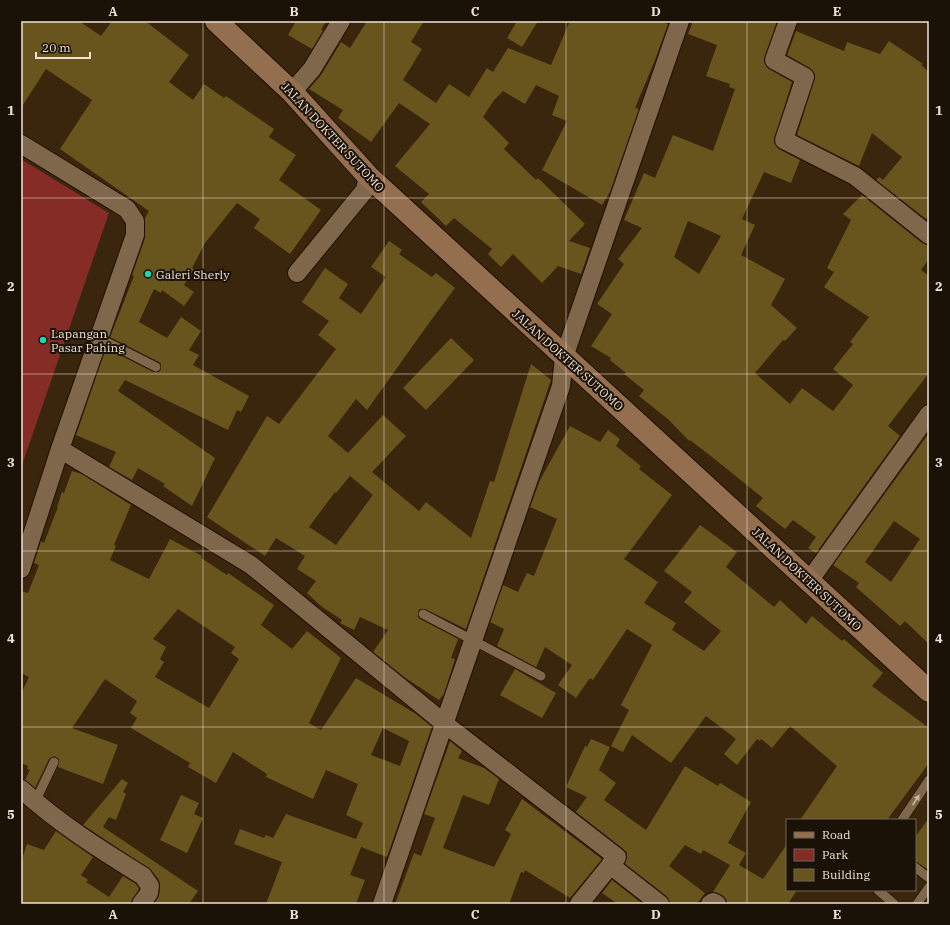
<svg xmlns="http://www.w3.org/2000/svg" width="950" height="925" font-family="'IBM Plex Serif',serif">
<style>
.green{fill:#842c25}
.building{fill:#67551d;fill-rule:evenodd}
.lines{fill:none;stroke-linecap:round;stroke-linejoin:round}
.service-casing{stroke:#210e00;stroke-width:10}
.minor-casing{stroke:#210e00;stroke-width:20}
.secondary-casing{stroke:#210e00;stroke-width:24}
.service{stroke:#7f674c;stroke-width:9}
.minor{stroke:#7f674c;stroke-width:18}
.secondary{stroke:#936e4f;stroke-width:22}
.oneway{fill:#c8b7a4}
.grid{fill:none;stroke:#f0e2d3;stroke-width:1;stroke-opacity:0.55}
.poi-dot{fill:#1dd5b1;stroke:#1a1107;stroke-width:1.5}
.labels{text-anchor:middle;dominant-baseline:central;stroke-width:4;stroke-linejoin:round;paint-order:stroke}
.street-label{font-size:12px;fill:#f0e2d3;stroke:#1a1107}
.poi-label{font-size:12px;fill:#f0e2d3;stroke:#1a1107;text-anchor:start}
.neatline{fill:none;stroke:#f0e2d3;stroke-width:1.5}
.grid-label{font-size:13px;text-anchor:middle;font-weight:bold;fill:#f0e2d3}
</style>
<rect width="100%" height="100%" fill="#3a260c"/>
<!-- green -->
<polygon class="green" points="21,159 109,213 21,468"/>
<!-- building -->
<g class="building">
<polygon points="21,21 79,21 101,36 112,21 145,21 189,55 169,82 193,100 204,84 224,98 226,96 274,129 269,137 296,155 279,180 321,210 290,254 254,228 260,219 237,203 205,243 192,268 194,269 184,285 194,292 184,306 162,290 161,293 154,289 139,322 167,338 181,317 201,331 189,350 199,355 193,365 249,396 241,412 237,410 228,430 125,380 118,391 215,458 192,506 163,486 165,484 138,468 132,480 109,467 116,452 76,435 106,348 153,372 159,372 161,369 161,364 159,362 110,337 134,276 132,275 145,238 145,218 149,211 60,149 92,100 46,69 21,108"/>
<polygon points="296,21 326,21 321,30 323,31 312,49 288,35"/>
<polygon points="367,21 424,21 411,42 422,49 403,80 436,103 449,84 469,97 487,68 493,72 508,48 551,65 570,21 661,21 668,24 655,60 635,108 639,109 610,192 602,205 542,170 567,121 552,115 559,96 536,85 525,104 503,91 494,100 483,117 509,143 504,149 536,180 538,178 585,224 569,241 590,248 581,274 558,266 542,283 513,254 501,267 488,254 492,249 454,218 446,226 421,202 429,194 395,166 430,124 399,103 371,142 338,118 343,110 309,89 321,75 341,42 350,48"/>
<polygon points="517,21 538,21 522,47 507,38"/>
<path d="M 693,21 L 777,21 L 764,62 L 769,69 L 792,82 L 774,141 L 779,149 L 800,160 L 791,183 L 764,172 L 742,219 L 755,225 L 741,255 L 785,279 L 771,305 L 797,328 L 785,341 L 783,340 L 755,373 L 790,404 L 802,388 L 833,411 L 853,385 L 833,369 L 853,344 L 850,342 L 869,317 L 824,287 L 834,272 L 827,268 L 851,220 L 843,214 L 862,195 L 922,243 L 929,245 L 929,259 L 921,270 L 929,276 L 929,373 L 888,426 L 900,436 L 816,553 L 808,548 L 816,537 L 793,520 L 785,529 L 756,506 L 763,498 L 712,457 L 690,440 L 689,441 L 669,420 L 639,396 L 644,390 L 624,374 L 626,373 L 610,360 L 611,358 L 591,346 L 612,314 L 597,304 L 624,264 L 618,259 L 642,228 L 624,220 L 644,173 L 655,178 L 673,135 L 713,151 L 735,89 L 729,87 L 730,84 L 706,76 L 717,45 L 688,34 ZM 688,221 L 721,236 L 699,274 L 674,257 Z"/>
<polygon points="796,31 844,51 847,42 880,54 889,41 923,64 921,65 929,72 929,215 926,219 876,180 879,177 883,180 902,157 872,133 859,166 797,135 815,76 810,68 787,55"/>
<path d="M 389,241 L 402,250 L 399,254 L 432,277 L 436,273 L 455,288 L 429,323 L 367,410 L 356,399 L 328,436 L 348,453 L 383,415 L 406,436 L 372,472 L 419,511 L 426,502 L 471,538 L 490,481 L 494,482 L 531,364 L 551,380 L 466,629 L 425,609 L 420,609 L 418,612 L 418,617 L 420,619 L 458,639 L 451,658 L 455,659 L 444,694 L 439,700 L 404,677 L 373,652 L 388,630 L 360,617 L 354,630 L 340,623 L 342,620 L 321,606 L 307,593 L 316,581 L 297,569 L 305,556 L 276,538 L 265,556 L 207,517 L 267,416 L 279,424 L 336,349 L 318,335 L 329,321 L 302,302 L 325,268 L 348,284 L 339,298 L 361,314 L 386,277 L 371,267 ZM 350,476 L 373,495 L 336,545 L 309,527 L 335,492 L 336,493 Z"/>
<polygon points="451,338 474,360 426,410 403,388"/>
<polygon points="570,426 600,442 608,430 620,439 616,446 641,466 639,469 672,495 624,559 658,582 644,603 676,623 672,630 704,651 721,631 684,602 692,592 664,571 700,525 737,552 726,567 774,607 780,600 806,624 812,616 842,641 844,639 883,673 872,686 929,728 929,763 887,820 800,820 837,766 790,726 772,748 761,739 760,741 757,739 737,765 724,754 736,739 706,716 671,763 632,735 623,752 611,746 629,710 621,705 652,645 627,629 593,680 590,678 576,698 558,685 572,665 545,647 536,667 497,646 504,629 490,622 503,585 518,592 527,573 534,576 557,519 530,507 540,480"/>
<path d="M 929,433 L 929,644 L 905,621 L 900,626 L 856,587 L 859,583 L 833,565 ZM 894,521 L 920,539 L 891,582 L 865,562 Z"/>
<path d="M 72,471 L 82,474 L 131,505 L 114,545 L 116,546 L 110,560 L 149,579 L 170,539 L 202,556 L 201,558 L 227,575 L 228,573 L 274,605 L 261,625 L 292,649 L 307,631 L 341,658 L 309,723 L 321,730 L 356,678 L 416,714 L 432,727 L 387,857 L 361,847 L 350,875 L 365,880 L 356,904 L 266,904 L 282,862 L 234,844 L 240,829 L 264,838 L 266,835 L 273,838 L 286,814 L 356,839 L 363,823 L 346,815 L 358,784 L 326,770 L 313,799 L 266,777 L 267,774 L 233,752 L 216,783 L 188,767 L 190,763 L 131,728 L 137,718 L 130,713 L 137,701 L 105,679 L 72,728 L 118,745 L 103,784 L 58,767 L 59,759 L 54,756 L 49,759 L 35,788 L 25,780 L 30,770 L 27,769 L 28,766 L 21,763 L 21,694 L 29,677 L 21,673 L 21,591 L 28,593 L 39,565 L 34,563 L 41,541 L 44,543 L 58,507 L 57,507 L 62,492 L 64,493 ZM 178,609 L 235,647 L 231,653 L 239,659 L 209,708 L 155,677 L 164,662 L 160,659 L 166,647 L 153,639 ZM 383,728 L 409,741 L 400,766 L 371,755 Z"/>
<polygon points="515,669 556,693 542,718 500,695"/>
<polygon points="591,739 610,747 599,770 616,783 604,800 646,830 685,766 718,786 720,783 751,802 728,843 746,853 739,865 763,879 787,844 787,890 797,890 788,904 727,904 726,899 722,895 713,892 730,865 703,850 701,854 685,845 669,866 705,893 697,904 670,904 666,896 625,864 627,853 623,849 576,812 587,797 566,787 585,746 587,747"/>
<polygon points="450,741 462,751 458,758 484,768 499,779 489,805 463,795 443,848 494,867 511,834 505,830 522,799 602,859 570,898 525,870 524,873 521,872 509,904 395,904 414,853 421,856 435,818 424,814"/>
<polygon points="122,779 128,783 123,792 126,794 116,820 109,817 103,827 198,891 189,904 154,904 159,895 160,887 159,880 151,870 83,825"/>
<polygon points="181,795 199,803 194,814 203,818 187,853 160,840"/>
<polygon points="929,818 929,870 915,861 915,837"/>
<polygon points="56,831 93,857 81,875 88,880 86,882 109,897 123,876 136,884 139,889 131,904 21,904 21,862 27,844 44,850"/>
<polygon points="612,880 643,904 618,904 602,893"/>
</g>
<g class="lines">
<!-- service casing -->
<g class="service-casing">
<g id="service">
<polyline points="99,338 156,367"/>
<polyline points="423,614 541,676"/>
<polyline points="35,802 54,762"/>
<polyline points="902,820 929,780"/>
<polyline points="915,867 929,878"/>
<polyline points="878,890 894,904"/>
<polyline points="917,904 929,887"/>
</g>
</g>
<!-- minor casing -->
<g class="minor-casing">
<g id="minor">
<polyline points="788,21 774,60 805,77 784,140 855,176 929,235"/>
<polyline points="292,92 312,69 341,21"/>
<polyline points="21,144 127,209 135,221 135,235 60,449 21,569"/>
<polyline points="297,273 365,190 368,176"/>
<polyline points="60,449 251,565 445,724 617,857 579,904"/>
<polyline points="809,581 929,414"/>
<path d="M 21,789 C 58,823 101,850 143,876 L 150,886 L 149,893 L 141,904"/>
<polyline points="610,865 660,904"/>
<polyline points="382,904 561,386 564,357 680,21"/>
<polyline points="710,904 713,902 717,904"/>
</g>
</g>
<!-- secondary casing -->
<g class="secondary-casing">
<polyline id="secondary" points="216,21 292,92 368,176 929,691"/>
</g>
<!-- service -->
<use href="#service" class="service"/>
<!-- minor -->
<use href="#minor" class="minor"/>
<!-- secondary -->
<use href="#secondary" class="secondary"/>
</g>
<!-- one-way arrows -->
<defs><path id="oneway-solid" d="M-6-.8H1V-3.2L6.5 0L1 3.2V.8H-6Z"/></defs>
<use class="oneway" href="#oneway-solid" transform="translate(916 800) rotate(-56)"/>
<!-- grid -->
<path class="grid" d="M 203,21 L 203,904M 384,21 L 384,904M 566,21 L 566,904M 747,21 L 747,904M 21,198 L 929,198M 21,374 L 929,374M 21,551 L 929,551M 21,727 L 929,727"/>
<!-- markers -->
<g class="poi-dot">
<circle cx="148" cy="274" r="4"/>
<circle cx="43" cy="340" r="4"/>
</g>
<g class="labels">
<!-- street labels -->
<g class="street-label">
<text transform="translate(333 137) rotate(47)">JALAN DOKTER SUTOMO</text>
<text transform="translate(568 360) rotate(42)">JALAN DOKTER SUTOMO</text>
<text transform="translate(807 579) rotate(43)">JALAN DOKTER SUTOMO</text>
</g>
<!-- poi labels -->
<g class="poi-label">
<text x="156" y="274">Galeri Sherly</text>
<text x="51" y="333">Lapangan<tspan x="51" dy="14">Pasar Pahing</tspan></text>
</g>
</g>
<!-- border -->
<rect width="950" height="925" fill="none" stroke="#1a1107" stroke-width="44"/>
<!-- legend -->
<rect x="786" y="819" width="130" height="72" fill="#1a1107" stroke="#706559"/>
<rect x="794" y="832" width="20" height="6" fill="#936e4f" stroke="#706559"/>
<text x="822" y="839" font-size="12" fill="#f0e2d3">Road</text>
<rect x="794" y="849" width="20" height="12" fill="#842c25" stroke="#706559"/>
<text x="822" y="859" font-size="12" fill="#f0e2d3">Park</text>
<rect x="794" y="869" width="20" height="12" fill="#67551d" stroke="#706559"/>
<text x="822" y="879" font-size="12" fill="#f0e2d3">Building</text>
<!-- scale -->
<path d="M36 52v6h54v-6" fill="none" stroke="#f0e2d3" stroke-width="2"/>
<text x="42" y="52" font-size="12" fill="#f0e2d3" stroke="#1a1107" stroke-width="3" paint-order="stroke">20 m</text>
<rect x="22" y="22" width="906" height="881" class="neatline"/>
<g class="grid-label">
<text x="113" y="16">A</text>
<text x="294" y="16">B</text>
<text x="475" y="16">C</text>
<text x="656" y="16">D</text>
<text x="837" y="16">E</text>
<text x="11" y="115">1</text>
<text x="939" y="115">1</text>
<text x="11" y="291">2</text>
<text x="939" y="291">2</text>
<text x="11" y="467">3</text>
<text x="939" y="467">3</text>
<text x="11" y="643">4</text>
<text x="939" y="643">4</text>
<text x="11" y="819">5</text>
<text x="939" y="819">5</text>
<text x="113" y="919">A</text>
<text x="294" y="919">B</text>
<text x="475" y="919">C</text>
<text x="656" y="919">D</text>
<text x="837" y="919">E</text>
</g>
</svg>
